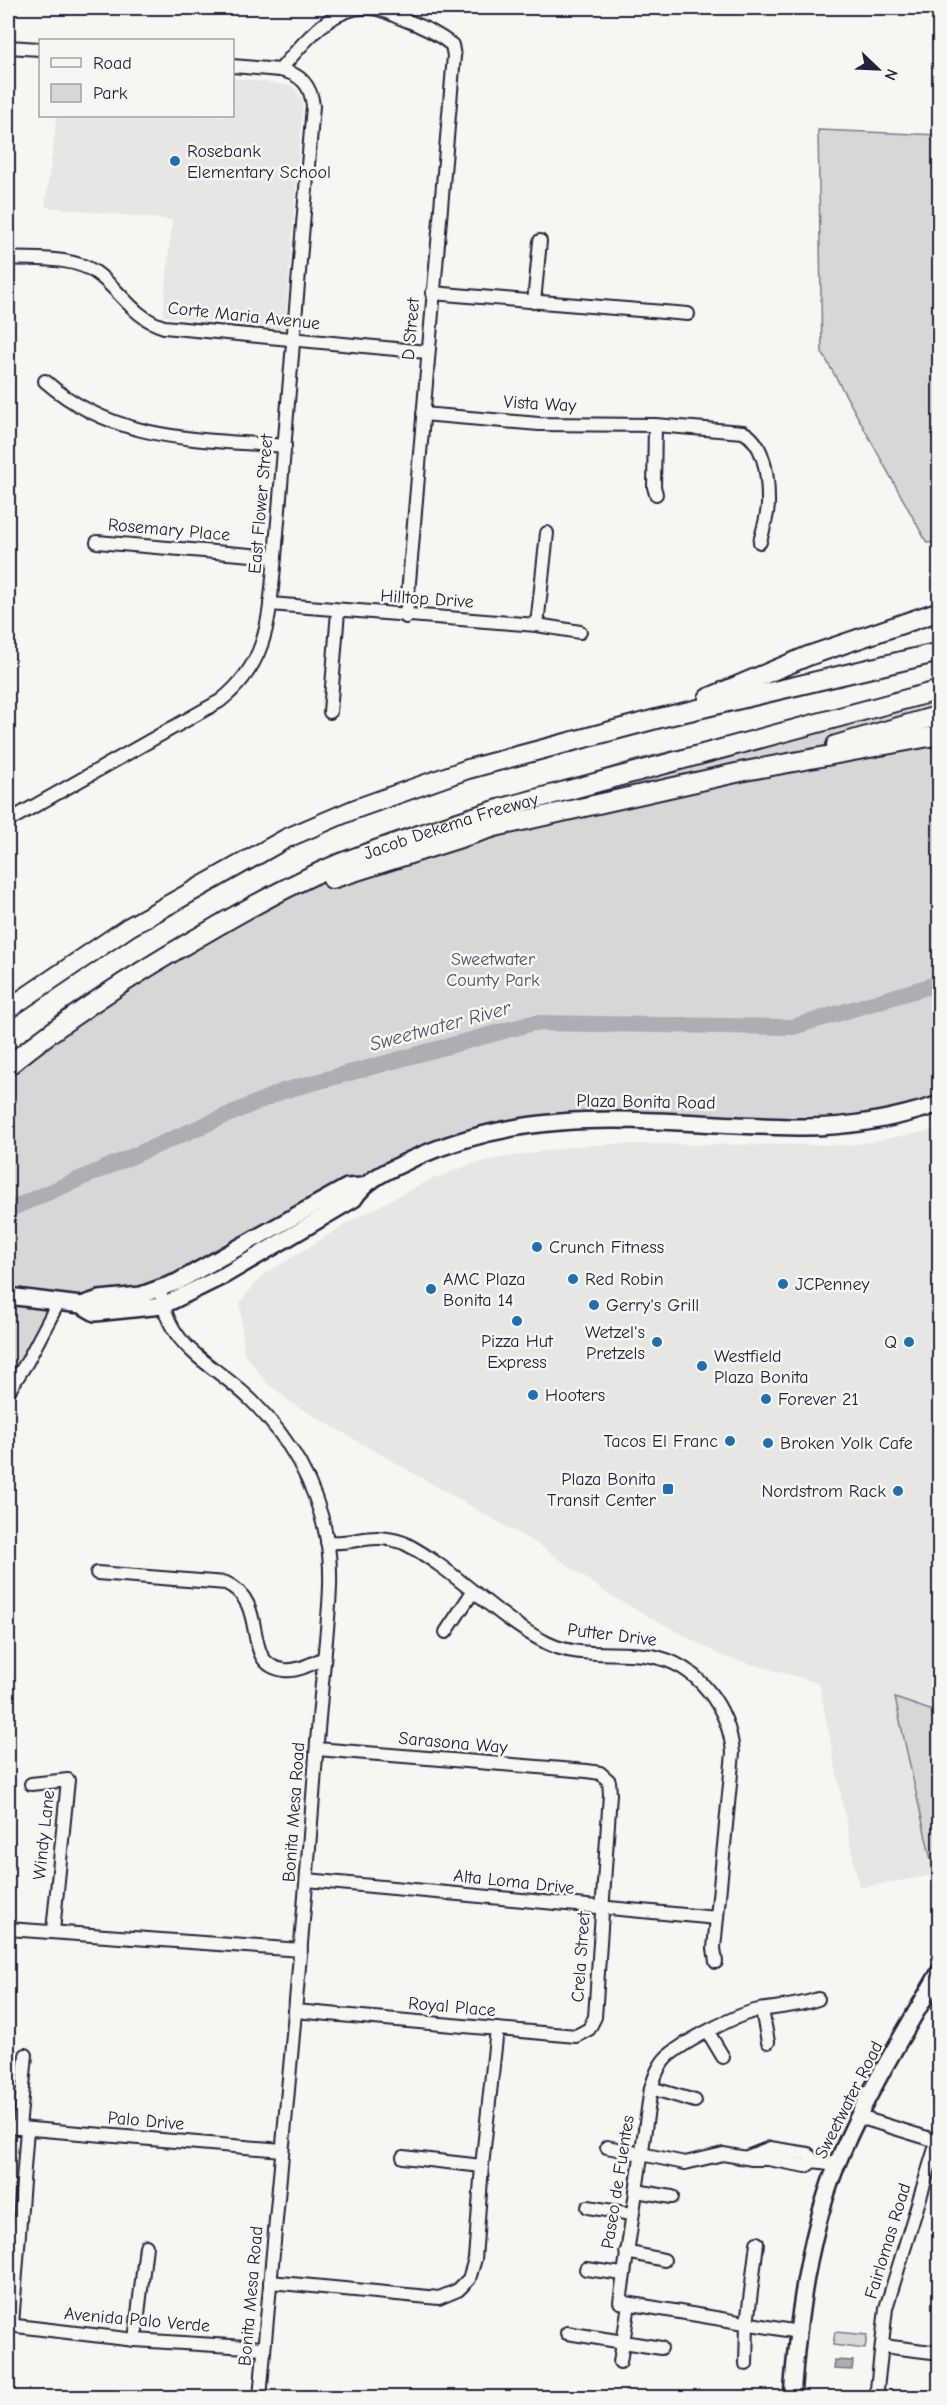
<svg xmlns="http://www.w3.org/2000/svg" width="947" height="2405" font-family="'Comic Neue',sans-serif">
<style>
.built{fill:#e6e6e4}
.green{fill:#d7d7d7;stroke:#7c7c89;stroke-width:1.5}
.water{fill:#adadb3;stroke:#757583;stroke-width:1.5}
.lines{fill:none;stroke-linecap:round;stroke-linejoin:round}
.river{stroke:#adadb3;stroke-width:16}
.minor-casing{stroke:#22223b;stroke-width:16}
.major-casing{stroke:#22223b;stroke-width:20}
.highway-casing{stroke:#22223b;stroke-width:22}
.minor{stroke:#f6f6f2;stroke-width:12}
.major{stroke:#f6f6f2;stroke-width:15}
.highway{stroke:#f6f6f2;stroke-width:18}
.poi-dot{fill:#1f6fb2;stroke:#f6f6f2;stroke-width:2}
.labels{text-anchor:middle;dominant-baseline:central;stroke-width:5;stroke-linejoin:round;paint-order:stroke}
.poi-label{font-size:18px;fill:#22223b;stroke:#f6f6f2;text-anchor:start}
.street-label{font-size:18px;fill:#22223b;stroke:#f6f6f2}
.park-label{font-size:18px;fill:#4f4f62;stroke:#f6f6f2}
.water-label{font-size:20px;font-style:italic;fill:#535365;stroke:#f6f6f2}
</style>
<rect width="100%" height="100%" fill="#f6f6f2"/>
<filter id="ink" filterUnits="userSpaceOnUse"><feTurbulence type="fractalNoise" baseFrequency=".0167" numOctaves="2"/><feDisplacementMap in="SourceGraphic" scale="12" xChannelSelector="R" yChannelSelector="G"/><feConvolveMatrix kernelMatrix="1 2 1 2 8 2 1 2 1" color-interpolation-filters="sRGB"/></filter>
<g filter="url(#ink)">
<!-- built -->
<g class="built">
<polygon points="233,78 293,86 303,100 285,330 163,316 172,220 45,207 57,116 232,116"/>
<polygon points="939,1129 939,1874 859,1888 819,1683 722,1656 611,1596 542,1547 293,1404 267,1383 244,1353 240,1302 263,1275 358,1217 425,1182 469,1165 495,1159 576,1146 613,1144 852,1145"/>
</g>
<!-- green -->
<g class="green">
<polygon points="818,130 939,135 939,542 927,543 822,352"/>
<polygon points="939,681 939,1105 867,1122 601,1118 443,1146 198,1283 160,1302 53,1302 8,1392 8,1065 148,966 442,819 636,760 788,723"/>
<polygon points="895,1698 939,1713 939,1858 931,1860"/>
<polygon points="835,2332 867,2335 865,2349 833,2345"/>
</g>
<!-- water -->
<polygon class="water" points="835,2360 853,2361 852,2370 834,2369"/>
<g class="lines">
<!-- river -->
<polyline class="river" points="8,1210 283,1091 533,1023 793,1027 940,983"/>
<!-- minor casing -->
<g class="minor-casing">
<g id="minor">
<polyline points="8,47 40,49"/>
<path d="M 232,66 L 280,70 C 304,42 335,0 377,9 C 386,11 395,16 403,19 C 422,26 437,33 452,45 L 454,56 L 406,617"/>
<path d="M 8,258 C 35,260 71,256 95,272 C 120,289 133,318 164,327 L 427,352"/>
<polyline points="432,293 688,314"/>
<polyline points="534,302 540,241"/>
<path d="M 45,381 C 114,442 198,439 285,446"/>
<path d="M 423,414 L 539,424 L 655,425 L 743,432 C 765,443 768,477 768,500 C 769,513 763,529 760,542"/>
<polyline points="655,425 654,487 656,494"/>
<polyline points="97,542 275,557"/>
<polyline points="270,604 537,625 580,632"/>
<polyline points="537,625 547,533"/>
<polyline points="330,712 338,611"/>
<path d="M 8,821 L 220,701 C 270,662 269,615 275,557 L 313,106 C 311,85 301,74 280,70"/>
<path d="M 160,1288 C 168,1352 213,1361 253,1402 C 291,1440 317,1487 327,1540 C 333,1572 329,1607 326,1640 C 322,1683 318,1726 315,1769 C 300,1979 278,2188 260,2398"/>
<polyline points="8,1392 27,1362 58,1303"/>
<path d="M 327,1542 C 357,1545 369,1531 404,1543 C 455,1569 495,1617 547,1643 C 579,1659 617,1650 651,1656 C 698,1664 729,1708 733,1753 L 714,1948 L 716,1962"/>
<path d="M 97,1573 L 226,1583 C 271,1604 239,1664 284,1670 C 297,1672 313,1663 324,1658"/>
<polyline points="446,1632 472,1593"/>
<polyline points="31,1784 68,1780 53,1931"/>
<polyline points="307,1880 717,1918"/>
<polyline points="8,1929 301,1950"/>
<polyline points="762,2010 768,2042"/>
<polyline points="295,2011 576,2036 589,2029 595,2017 610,1794 609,1781 600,1773 587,1771 317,1749"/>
<polyline points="708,2032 723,2057"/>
<polyline points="651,2088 695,2101"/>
<polyline points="859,2117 937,2141"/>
<polyline points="8,2127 282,2150"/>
<polyline points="19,2128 26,2055"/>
<polyline points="607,2147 685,2163 723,2154 752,2159 768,2159 806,2166 813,2161"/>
<polyline points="403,2157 482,2166"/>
<polyline points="747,2157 770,2148 808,2154 813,2161 837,2164"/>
<polyline points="636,2191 672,2197"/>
<polyline points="588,2207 631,2214"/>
<polyline points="626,2252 664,2260"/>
<polyline points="586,2269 623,2274"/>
<polyline points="270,2282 439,2298 458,2290 469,2279 475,2259 482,2166 497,2029"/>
<polyline points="8,2325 135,2340 264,2348"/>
<polyline points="12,2325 27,2129"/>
<path d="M 798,2332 L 620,2302 L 651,2088 C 655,2076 659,2064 668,2056 C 686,2041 737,2014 759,2010 C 780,2007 798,2006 818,1999"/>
<polyline points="567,2333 661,2348"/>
<polyline points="135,2340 146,2246"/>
<polyline points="883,2346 940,2353"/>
<polyline points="620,2362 629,2304"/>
<polyline points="746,2364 747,2324 757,2243"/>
<polyline points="876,2398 886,2308 940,2132"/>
</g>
</g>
<!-- major casing -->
<g class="major-casing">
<g id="major">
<path d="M 8,1296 L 81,1305 L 95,1313 L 162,1306 L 225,1275 L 354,1199 C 367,1178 390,1170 412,1159 C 543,1100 659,1125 797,1127 C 845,1128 894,1119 940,1104"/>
<polyline points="81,1305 99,1299 141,1295 177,1282 347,1187 362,1186"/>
<path d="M 792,2398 C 798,2314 809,2229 842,2152 C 869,2089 906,2030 940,1971"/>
</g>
</g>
<!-- highway casing -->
<g class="highway-casing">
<g id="highway">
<polyline points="708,698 808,656 940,611"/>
<polyline points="836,745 940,715"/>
<polyline points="332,879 495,827 745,771 940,735"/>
<polyline points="8,1009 129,927 287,838 355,809 468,769 660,718 940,652"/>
<path id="s1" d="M 8,1066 C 70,1015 139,971 209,931 C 250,907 293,883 338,864 C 392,843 447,825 502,808 L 940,690"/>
</g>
</g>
<!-- minor -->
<use href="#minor" class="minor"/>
<!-- major -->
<use href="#major" class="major"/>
<!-- highway -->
<use href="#highway" class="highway"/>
</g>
</g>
<!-- markers -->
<g class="poi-dot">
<circle cx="175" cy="161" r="6"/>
<circle cx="537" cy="1247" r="6"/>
<circle cx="573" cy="1279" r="6"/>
<circle cx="783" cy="1284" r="6"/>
<circle cx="431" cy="1289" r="6"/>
<circle cx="594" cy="1305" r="6"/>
<circle cx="517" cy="1321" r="6"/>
<circle cx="657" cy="1342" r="6"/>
<circle cx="909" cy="1342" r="6"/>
<circle cx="702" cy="1366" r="6"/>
<circle cx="533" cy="1395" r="6"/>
<circle cx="766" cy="1399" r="6"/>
<circle cx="730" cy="1441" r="6"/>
<circle cx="768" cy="1443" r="6"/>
<rect x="662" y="1483" width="12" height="12" rx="3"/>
<circle cx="898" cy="1491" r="6"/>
</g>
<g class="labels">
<!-- poi labels -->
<g class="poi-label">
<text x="187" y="151">Rosebank<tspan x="187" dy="21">Elementary School</tspan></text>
<text x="549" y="1247">Crunch Fitness</text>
<text x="443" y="1279">AMC Plaza<tspan x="443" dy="21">Bonita 14</tspan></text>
<text x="585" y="1279">Red Robin</text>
<text x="795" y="1284">JCPenney</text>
<text x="606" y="1305">Gerry's Grill</text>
<text x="645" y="1332" text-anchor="end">Wetzel's<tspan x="645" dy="21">Pretzels</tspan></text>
<text x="517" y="1341" text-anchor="middle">Pizza Hut<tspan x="517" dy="21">Express</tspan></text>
<text x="897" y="1342" text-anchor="end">Q</text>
<text x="714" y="1356">Westfield<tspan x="714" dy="21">Plaza Bonita</tspan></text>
<text x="545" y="1395">Hooters</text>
<text x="778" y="1399">Forever 21</text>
<text x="718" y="1441" text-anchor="end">Tacos El Franc</text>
<text x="780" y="1443">Broken Yolk Cafe</text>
<text x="656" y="1479" text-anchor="end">Plaza Bonita<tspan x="656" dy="21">Transit Center</tspan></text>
<text x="886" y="1491" text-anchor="end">Nordstrom Rack</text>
</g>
<!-- street labels -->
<g class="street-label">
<text transform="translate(244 316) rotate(6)">Corte Maria Avenue</text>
<text transform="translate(411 329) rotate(-85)">D Street</text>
<text transform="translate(540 404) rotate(3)">Vista Way</text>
<text transform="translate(261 504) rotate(-85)">East Flower Street</text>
<text transform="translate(169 530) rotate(5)">Rosemary Place</text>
<text transform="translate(427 599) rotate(4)">Hilltop Drive</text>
<text stroke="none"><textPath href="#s1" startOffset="507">Jacob Dekema Freeway</textPath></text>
<text transform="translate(646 1102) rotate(1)">Plaza Bonita Road</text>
<text transform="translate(612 1635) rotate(7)">Putter Drive</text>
<text transform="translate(453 1743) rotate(5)">Sarasona Way</text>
<text transform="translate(294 1812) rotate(-86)">Bonita Mesa Road</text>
<text transform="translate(44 1835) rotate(-84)">Windy Lane</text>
<text transform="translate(514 1882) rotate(6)">Alta Loma Drive</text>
<text transform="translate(581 1957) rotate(-86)">Crela Street</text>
<text transform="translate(452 2007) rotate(5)">Royal Place</text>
<text transform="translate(849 2100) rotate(-63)">Sweetwater Road</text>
<text transform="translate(146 2121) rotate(5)">Palo Drive</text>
<text transform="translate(618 2182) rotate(-81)">Paseo de Fuentes</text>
<text transform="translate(888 2241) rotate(-73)">Fairlomas Road</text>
<text transform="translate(251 2296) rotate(-85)">Bonita Mesa Road</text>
<text transform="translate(137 2320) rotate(5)">Avenida Palo Verde</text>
</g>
<!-- park labels -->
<g class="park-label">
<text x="493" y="959">Sweetwater<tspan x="493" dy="21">County Park</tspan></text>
</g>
<!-- water labels -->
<g class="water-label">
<text transform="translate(440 1026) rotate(-15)">Sweetwater River</text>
</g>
</g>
<!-- margin -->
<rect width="947" height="2405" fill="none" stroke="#f6f6f2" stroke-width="30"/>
<rect x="15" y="15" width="917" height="2375" fill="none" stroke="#22223b" stroke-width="2" filter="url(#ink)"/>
<!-- legend -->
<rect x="39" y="39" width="195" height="78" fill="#f6f6f2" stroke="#a1a1a9" stroke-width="1.5"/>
<rect x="51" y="58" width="30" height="9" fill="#f6f6f2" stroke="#a1a1a9" stroke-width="1.5"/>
<text x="93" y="69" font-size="18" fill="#22223b">Road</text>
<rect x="51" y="84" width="30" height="18" fill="#d7d7d7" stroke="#a1a1a9" stroke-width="1.5"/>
<text x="93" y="99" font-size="18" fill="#22223b">Park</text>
<!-- north arrow -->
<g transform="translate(878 69) rotate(113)" stroke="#f6f6f2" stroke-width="4.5" paint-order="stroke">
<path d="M0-4.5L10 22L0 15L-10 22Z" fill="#22223b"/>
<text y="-9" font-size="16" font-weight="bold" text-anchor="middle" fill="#22223b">N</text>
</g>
</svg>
